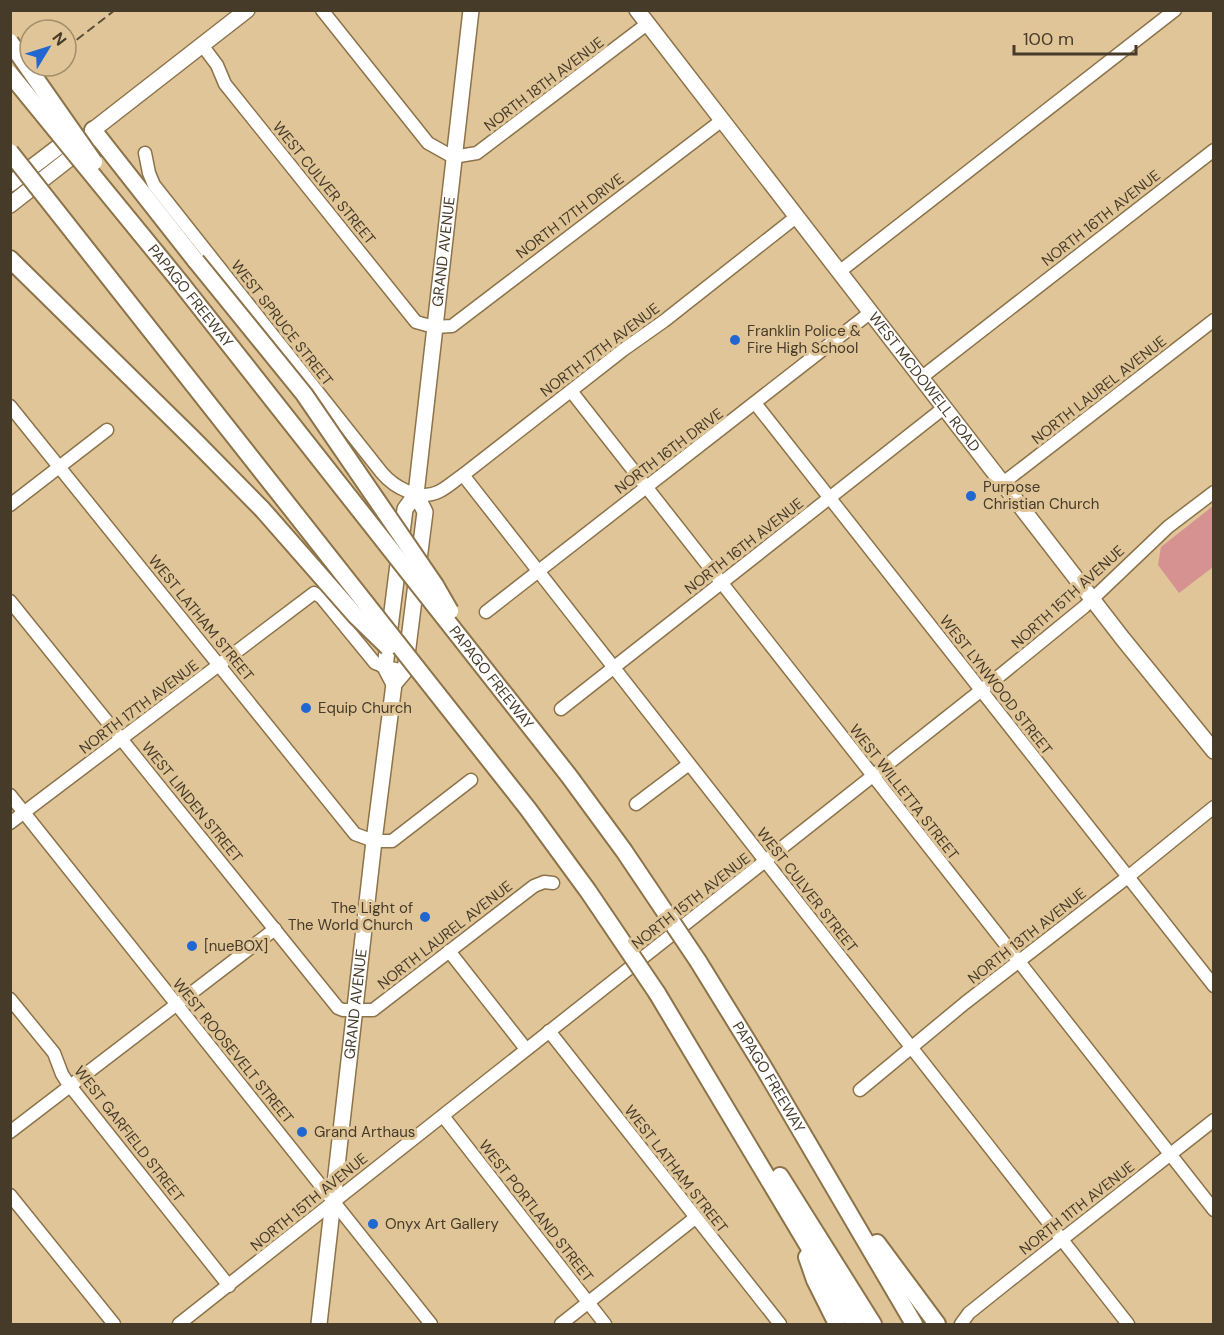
<svg xmlns="http://www.w3.org/2000/svg" width="1224" height="1335" font-family="'DM Sans',sans-serif">
<style>
.green{fill:#d69191}
.lines{fill:none;stroke-linecap:round;stroke-linejoin:round}
.minor-casing{stroke:#8c7349;stroke-width:15}
.major-casing{stroke:#8c7349;stroke-width:18}
.highway-casing{stroke:#8c7349;stroke-width:20}
.minor{stroke:#fff;stroke-width:12}
.major{stroke:#fff;stroke-width:15}
.highway{stroke:#fff;stroke-width:16}
.rail{stroke:#5c4f39;stroke-width:2;stroke-dasharray:9 4.5;stroke-linecap:butt}
.highway-bridge-casing{stroke:#8c7349;stroke-width:20;stroke-linecap:butt}
.highway-bridge{stroke:#fff;stroke-width:16}
.poi-dot{fill:#2167d2;stroke:#e0c598;stroke-width:2}
.labels{text-anchor:middle;dominant-baseline:central;stroke-width:6;stroke-linejoin:round;paint-order:stroke}
.street-label{font-size:15px;fill:#463b29;stroke:#e0c598}
.poi-label{font-size:15px;fill:#463b29;stroke:#e0c598;text-anchor:start}
</style>
<rect width="100%" height="100%" fill="#e0c598"/>
<!-- green -->
<polygon class="green" points="1213,506 1213,567 1179,593 1158,565 1161,547"/>
<g class="lines">
<!-- minor casing -->
<g class="minor-casing">
<g id="minor">
<polyline points="322,10 428,143 453,157 477,153 647,24"/>
<polyline points="202,45 217,65 225,84 416,322 434,327 452,326 721,121"/>
<path d="M 145,153 L 149,173 L 154,185 L 382,473 C 394,487 418,501 438,492 C 447,488 455,480 463,475 L 623,350 L 664,321 L 796,217"/>
<polyline points="839,272 1175,10"/>
<polyline points="922,377 1214,150"/>
<polyline points="571,391 1214,1210"/>
<polyline points="755,403 1214,986"/>
<polyline points="10,406 355,834 374,841 392,841 471,780"/>
<polyline points="463,475 1128,1324"/>
<polyline points="1003,483 1214,320"/>
<polyline points="10,505 107,430"/>
<polyline points="10,601 338,1008 343,1010 373,1010 534,886 544,882 553,883"/>
<polyline points="486,612 871,312"/>
<polyline points="561,709 945,407"/>
<polyline points="10,795 431,1324"/>
<polyline points="636,804 689,764"/>
<polyline points="10,823 314,593 321,597 375,663 385,667 405,671"/>
<polyline points="449,951 526,1049"/>
<polyline points="10,999 54,1053 62,1074 67,1082 229,1286"/>
<polyline points="549,1031 780,1324"/>
<polyline points="860,1090 965,1003 1129,876 1214,807"/>
<polyline points="443,1116 605,1324"/>
<polyline points="10,1132 275,929"/>
<polyline points="10,1195 114,1324"/>
<polyline points="179,1324 1003,673 1084,607 1168,527 1214,492"/>
<polyline points="561,1324 695,1218"/>
<polyline points="961,1324 969,1313 1009,1281 1214,1120"/>
</g>
</g>
<!-- major casing -->
<g class="major-casing">
<g id="major">
<path id="s1" d="M 637,10 L 1123,639 L 1214,751"/>
<polyline points="10,184 74,135"/>
<polyline points="10,205 88,144 93,130 247,10"/>
<path id="s2" d="M 394,684 L 385,667 L 405,509 L 416,494 L 471,10"/>
<path id="s3" d="M 319,1324 L 374,841 L 394,684 L 405,671 L 425,512 L 416,494"/>
</g>
</g>
<!-- highway casing -->
<g class="highway-casing">
<g id="highway">
<polyline points="93,130 196,261"/>
<polyline points="10,259 193,439 262,509"/>
<path id="s4" d="M 698,961 L 764,1068 L 914,1324"/>
<polyline points="657,993 855,1324"/>
<polyline points="780,1176 873,1324"/>
<polyline points="877,1243 937,1324"/>
<polyline points="807,1257 815,1280 837,1324"/>
</g>
</g>
<!-- minor -->
<use href="#minor" class="minor"/>
<!-- major -->
<use href="#major" class="major"/>
<!-- highway -->
<use href="#highway" class="highway"/>
<!-- rail -->
<g class="rail">
<polyline points="66,48 115,10"/>
<polyline points="10,91 43,66"/>
</g>
<!-- highway-bridge casing -->
<g class="highway-bridge-casing">
<g id="highway-bridge">
<polyline points="10,42 94,162"/>
<path id="s5" d="M 10,74 L 180,282 L 569,776 L 624,851 L 698,961"/>
<polyline points="10,152 528,809 588,891 657,993"/>
<polyline points="196,261 304,394 435,585 450,611"/>
<polyline points="262,509 355,615 388,647"/>
</g>
</g>
<!-- highway-bridge -->
<use href="#highway-bridge" class="highway-bridge"/>
</g>
<!-- markers -->
<g class="poi-dot">
<circle cx="735" cy="340" r="6"/>
<circle cx="971" cy="496" r="6"/>
<circle cx="306" cy="708" r="6"/>
<circle cx="425" cy="917" r="6"/>
<circle cx="192" cy="946" r="6"/>
<circle cx="302" cy="1132" r="6"/>
<circle cx="373" cy="1224" r="6"/>
</g>
<g class="labels">
<!-- street labels -->
<g class="street-label">
<text transform="translate(544 84) rotate(-37)">NORTH 18TH AVENUE</text>
<text transform="translate(324 183) rotate(51)">WEST CULVER STREET</text>
<text transform="translate(570 216) rotate(-37)">NORTH 17TH DRIVE</text>
<text transform="translate(1101 218) rotate(-38)">NORTH 16TH AVENUE</text>
<text stroke="none"><textPath href="#s2" startOffset="441">GRAND AVENUE</textPath></text>
<text stroke="none"><textPath href="#s5" startOffset="286">PAPAGO FREEWAY</textPath></text>
<text transform="translate(282 323) rotate(52)">WEST SPRUCE STREET</text>
<text transform="translate(600 350) rotate(-37)">NORTH 17TH AVENUE</text>
<text stroke="none"><textPath href="#s1" startOffset="470">WEST MCDOWELL ROAD</textPath></text>
<text transform="translate(1099 390) rotate(-38)">NORTH LAUREL AVENUE</text>
<text transform="translate(669 451) rotate(-37)">NORTH 16TH DRIVE</text>
<text transform="translate(744 546) rotate(-38)">NORTH 16TH AVENUE</text>
<text transform="translate(1068 597) rotate(-42)">NORTH 15TH AVENUE</text>
<text transform="translate(201 618) rotate(51)">WEST LATHAM STREET</text>
<text stroke="none"><textPath href="#s5" startOffset="772">PAPAGO FREEWAY</textPath></text>
<text transform="translate(996 685) rotate(52)">WEST LYNWOOD STREET</text>
<text transform="translate(139 707) rotate(-37)">NORTH 17TH AVENUE</text>
<text transform="translate(904 792) rotate(52)">WEST WILLETTA STREET</text>
<text transform="translate(192 802) rotate(51)">WEST LINDEN STREET</text>
<text transform="translate(807 890) rotate(52)">WEST CULVER STREET</text>
<text transform="translate(691 901) rotate(-38)">NORTH 15TH AVENUE</text>
<text transform="translate(445 935) rotate(-38)">NORTH LAUREL AVENUE</text>
<text transform="translate(1027 936) rotate(-38)">NORTH 13TH AVENUE</text>
<text stroke="none"><textPath href="#s3" startOffset="322">GRAND AVENUE</textPath></text>
<text transform="translate(233 1051) rotate(51)">WEST ROOSEVELT STREET</text>
<text stroke="none"><textPath href="#s4" startOffset="136">PAPAGO FREEWAY</textPath></text>
<text transform="translate(129 1134) rotate(52)">WEST GARFIELD STREET</text>
<text transform="translate(676 1169) rotate(52)">WEST LATHAM STREET</text>
<text transform="translate(309 1202) rotate(-39)">NORTH 15TH AVENUE</text>
<text transform="translate(1077 1208) rotate(-38)">NORTH 11TH AVENUE</text>
<text transform="translate(536 1211) rotate(52)">WEST PORTLAND STREET</text>
</g>
<!-- poi labels -->
<g class="poi-label">
<text x="747" y="331">Franklin Police &amp;<tspan x="747" dy="17">Fire High School</tspan></text>
<text x="983" y="487">Purpose<tspan x="983" dy="17">Christian Church</tspan></text>
<text x="318" y="708">Equip Church</text>
<text x="413" y="908" text-anchor="end">The Light of<tspan x="413" dy="17">The World Church</tspan></text>
<text x="204" y="946">[nueBOX]</text>
<text x="314" y="1132">Grand Arthaus</text>
<text x="385" y="1224">Onyx Art Gallery</text>
</g>
</g>
<!-- border -->
<rect width="1224" height="1335" fill="none" stroke="#463b29" stroke-width="24"/>
<!-- north arrow -->
<g transform="translate(48 48) rotate(52)"><circle r="28" fill="#e0c598" stroke="#a28e6c" stroke-width="1.5"/>
<path d="M0-4.5L10 22L0 15L-10 22Z" fill="#2167d2"/>
<text y="-9" font-size="16" font-weight="bold" text-anchor="middle" fill="#463b29">N</text>
</g>
<!-- scale -->
<path d="M1014 45v9h122v-9" fill="none" stroke="#463b29" stroke-width="3"/>
<text x="1023" y="45" font-size="18" fill="#463b29" stroke="#e0c598" stroke-width="4.5" paint-order="stroke">100 m</text>
</svg>
